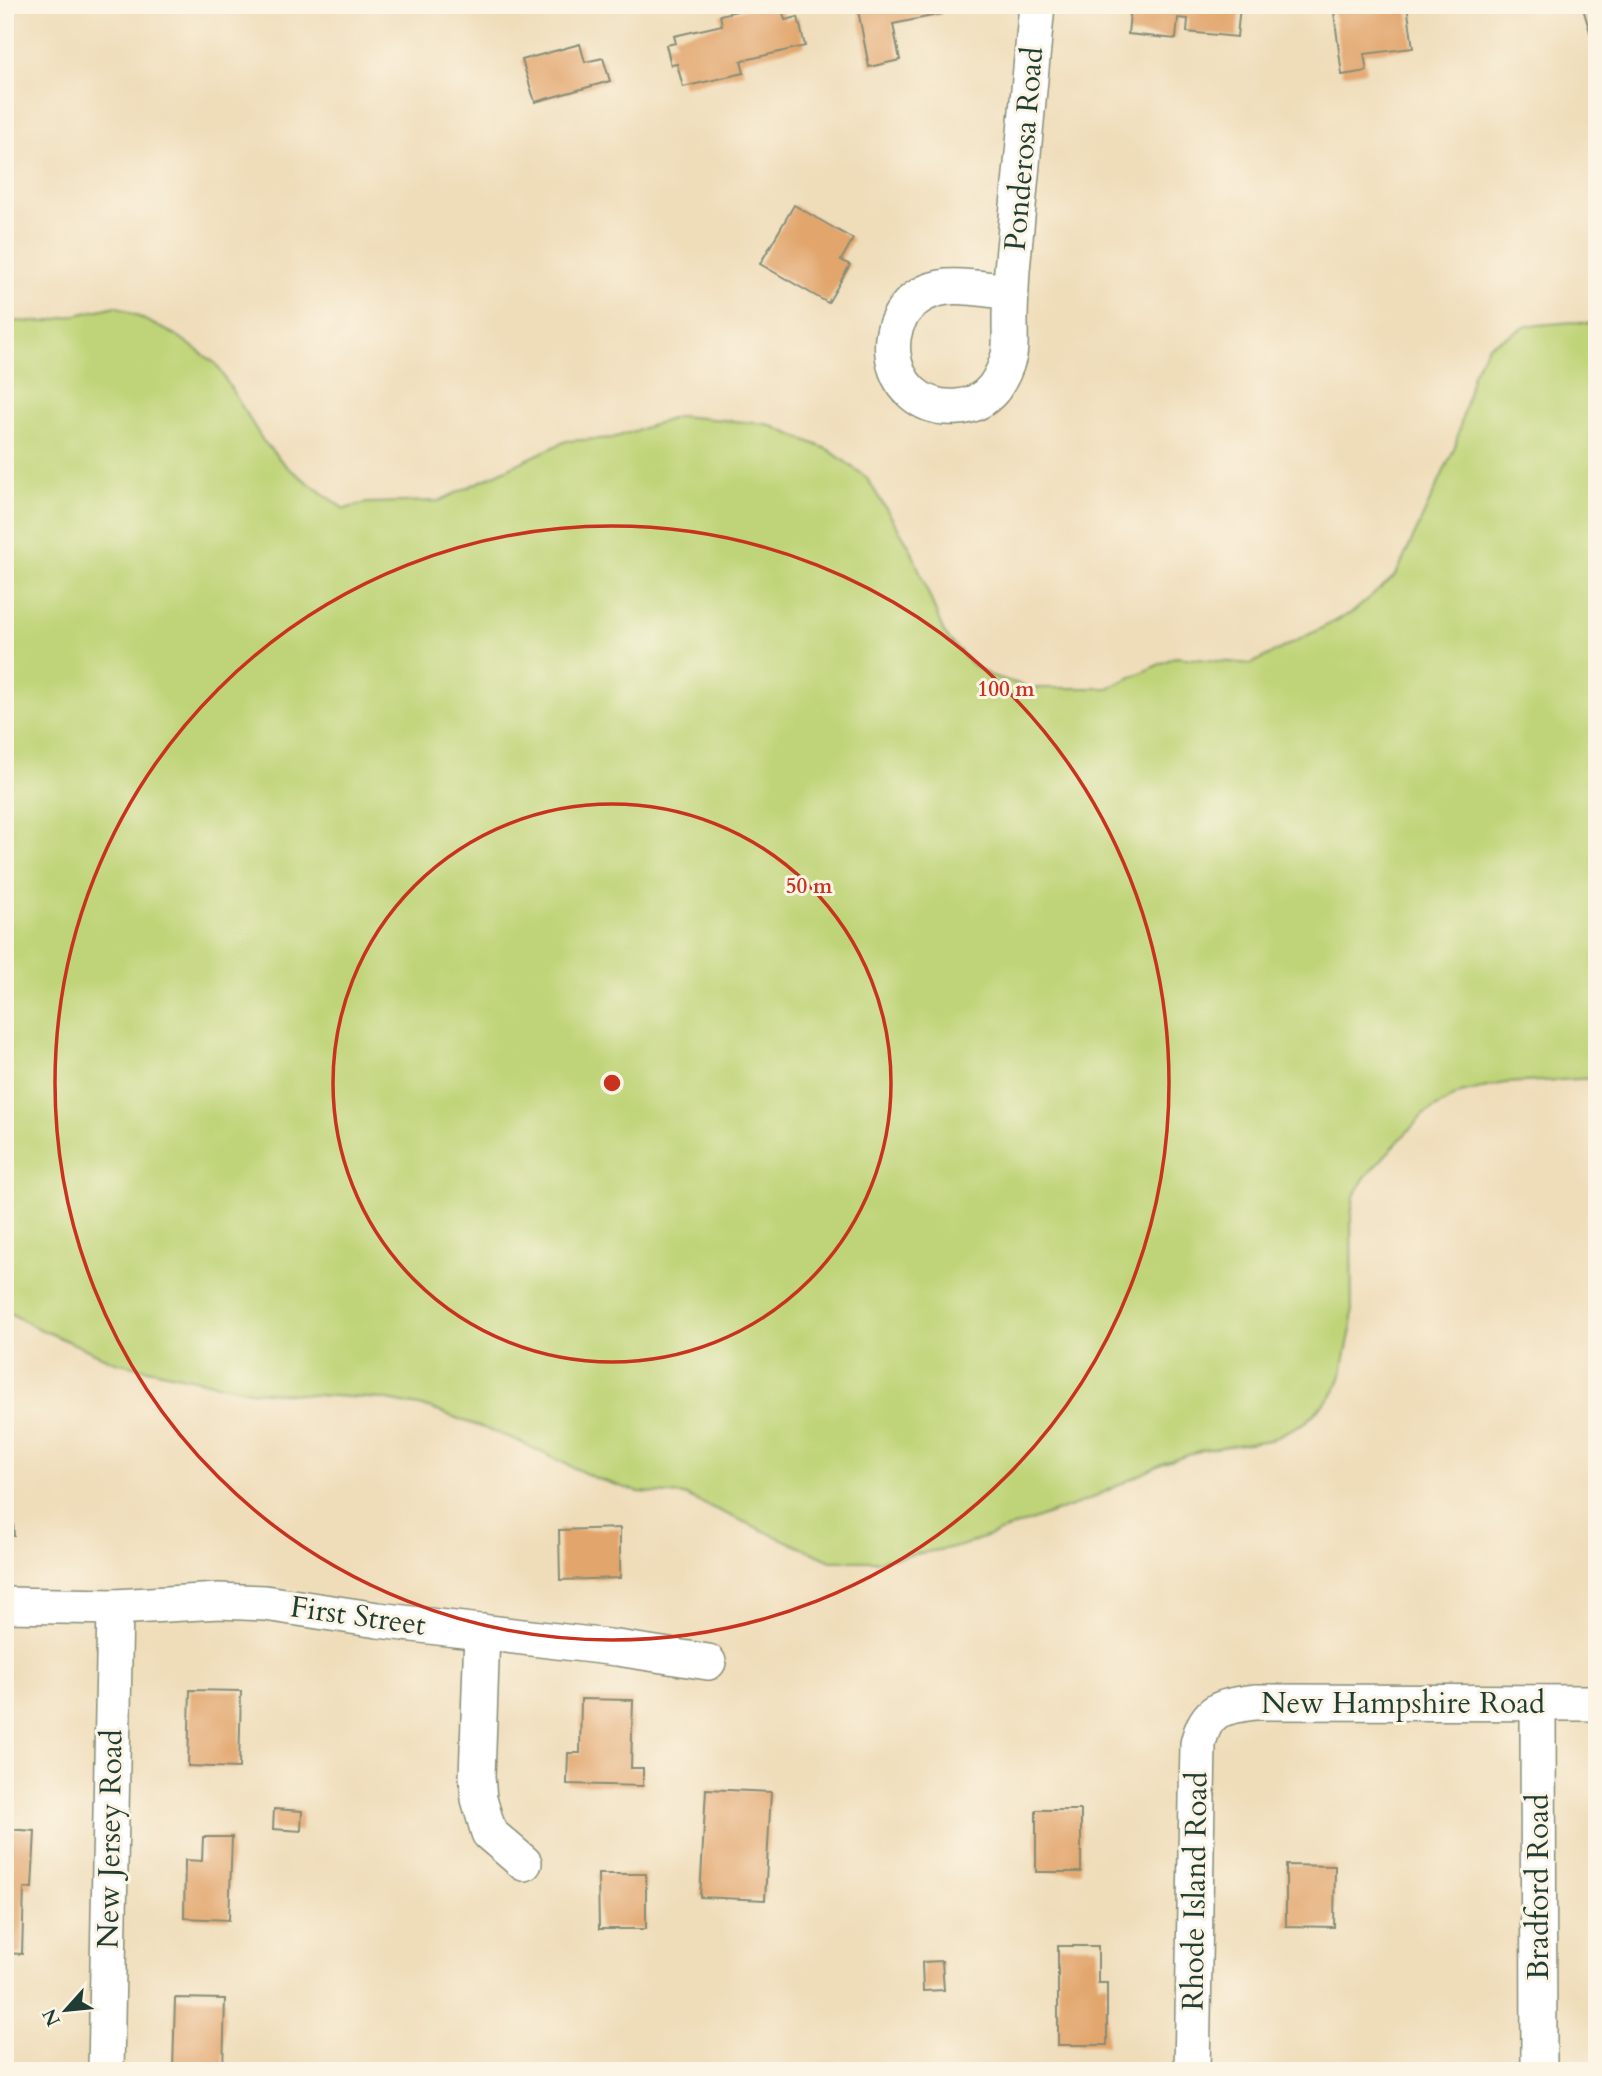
<svg xmlns="http://www.w3.org/2000/svg" width="1602" height="2076" font-family="Cardo,serif">
<style>
.green{fill:#bfd478;stroke:#6f8856;stroke-width:2}
.building{fill:#e2a66d}
.lines{fill:none;stroke-linecap:round;stroke-linejoin:round}
.minor-casing{stroke:#878d77;stroke-width:38}
.minor{stroke:#fff;stroke-width:35}
.ring{fill:none;stroke:#c8321e;stroke-width:3.5}
.labels{text-anchor:middle;dominant-baseline:central;stroke-width:6;stroke-linejoin:round;paint-order:stroke}
.street-label{font-size:30px;fill:#1f3d34;stroke:#fcf5e5}
.centre{fill:#c8321e;stroke:#fcf5e5;stroke-width:3.5}
.ring-label{font-size:21px;text-anchor:middle;font-weight:bold;fill:#c8321e;stroke:#fcf5e5;stroke-width:6;stroke-linejoin:round;paint-order:stroke}
</style>
<rect width="100%" height="100%" fill="#fcf5e5"/>
<filter id="ink" filterUnits="userSpaceOnUse"><feTurbulence type="fractalNoise" baseFrequency=".0143" numOctaves="2"/><feDisplacementMap in="SourceGraphic" scale="14" xChannelSelector="R" yChannelSelector="G"/><feConvolveMatrix kernelMatrix="1 2 1 2 8 2 1 2 1" color-interpolation-filters="sRGB"/></filter>
<filter id="wash" filterUnits="userSpaceOnUse"><feTurbulence type="fractalNoise" baseFrequency=".00686" numOctaves="4" result="noise"/><feDisplacementMap in="SourceGraphic" scale="28" xChannelSelector="R" yChannelSelector="G"/><feGaussianBlur stdDeviation="1.57" result="paint"/><feColorMatrix in="noise" values="0 0 0 0 0 0 0 0 0 0 0 0 0 0 0 0 0 1.4 0 .05"/><feComposite in="paint" operator="in"/></filter>
<g filter="url(#wash)">
<rect width="100%" height="100%" fill="#efddba"/>
<!-- green -->
<polygon class="green" points="116,306 178,336 216,364 263,441 287,467 344,509 367,503 439,501 566,441 613,438 680,416 767,424 829,450 866,477 910,547 944,633 971,664 989,675 1032,688 1108,688 1175,657 1251,664 1353,612 1396,575 1455,447 1473,373 1488,346 1527,326 1573,322 1597,324 1597,1078 1505,1083 1461,1093 1423,1115 1365,1177 1354,1196 1351,1216 1352,1325 1342,1372 1335,1392 1306,1422 1270,1440 1203,1450 1164,1463 1088,1500 961,1546 876,1561 831,1561 684,1495 638,1492 595,1478 516,1440 429,1408 382,1399 250,1391 115,1362 33,1326 5,1310 5,321 45,322"/>
<g id="blocks">
<!-- building -->
<g class="building">
<polygon points="762,5 781,5 785,20 798,17 805,46 741,61 744,73 683,87 677,64 671,65 666,45 676,43 674,36 722,25 720,15"/>
<polygon points="857,5 941,5 942,14 893,24 900,60 869,67"/>
<polygon points="1122,5 1240,5 1237,37 1187,32 1188,19 1178,18 1176,39 1128,34 1130,13 1121,13"/>
<polygon points="1387,5 1407,5 1413,48 1364,54 1367,71 1342,75 1334,12"/>
<polygon points="1582,5 1597,5 1597,52 1596,52"/>
<polygon points="580,44 585,62 603,58 610,81 535,102 522,60"/>
<polygon points="794,205 853,239 841,260 850,265 828,303 760,264"/>
<polygon points="5,1494 11,1494 14,1536 5,1536"/>
<polygon points="620,1528 620,1578 560,1580 559,1530"/>
<polygon points="190,1690 241,1691 239,1768 188,1766"/>
<polygon points="581,1699 633,1700 631,1768 643,1768 643,1786 567,1784 568,1753 580,1753"/>
<polygon points="706,1789 771,1792 765,1900 700,1897"/>
<polygon points="274,1809 302,1811 301,1831 273,1829"/>
<rect x="1036" y="1810" width="45" height="62"/>
<polygon points="5,1829 35,1831 32,1888 24,1888 22,1954 5,1953"/>
<polygon points="203,1837 232,1837 229,1920 184,1918 185,1860 202,1861"/>
<polygon points="1286,1865 1335,1866 1334,1927 1286,1926"/>
<polygon points="598,1874 646,1874 646,1929 599,1929"/>
<polygon points="1058,1946 1098,1946 1098,1983 1107,1983 1107,2045 1058,2045"/>
<polygon points="942,1961 944,1990 923,1991 922,1962"/>
<polygon points="175,1998 225,1999 223,2071 173,2071"/>
</g>
</g>
</g>
<g filter="url(#ink)">
<use href="#blocks" fill-opacity="0" stroke="#878d77" stroke-width="2"/>
<g class="lines">
<!-- minor casing -->
<g class="minor-casing">
<g id="minor">
<path d="M 1010,292 C 991,290 965,285 947,287 C 867,297 879,414 958,407 C 973,406 984,400 994,388 C 1001,378 1006,367 1009,355 C 1011,345 1010,333 1010,323 C 1010,305 1011,288 1012,270 C 1020,182 1029,93 1037,5"/>
<polyline points="5,1605 115,1607 219,1601 265,1603 378,1620 617,1648 708,1662"/>
<polyline points="482,1632 477,1777 479,1799 489,1833 524,1863"/>
<polyline points="1538,1703 1539,2071"/>
<polyline points="106,2071 115,1607"/>
<path d="M 1192,2071 L 1198,1744 C 1206,1708 1221,1707 1255,1702 L 1597,1703"/>
</g>
</g>
<!-- minor -->
<use href="#minor" class="minor"/>
</g>
</g>
<!-- distance rings -->
<g class="ring">
<circle cx="612" cy="1083" r="279"/>
<circle cx="612" cy="1083" r="557"/>
</g>
<g class="labels">
<!-- street labels -->
<g class="street-label">
<text transform="translate(1024 149) rotate(-85)">Ponderosa Road</text>
<text transform="translate(358 1616) rotate(8)">First Street</text>
<text x="1403" y="1703">New Hampshire Road</text>
<text transform="translate(110 1839) rotate(-89)">New Jersey Road</text>
<text transform="translate(1538 1887) rotate(-90)">Bradford Road</text>
<text transform="translate(1195 1891) rotate(-89)">Rhode Island Road</text>
</g>
</g>
<circle cx="612" cy="1083" r="10" class="centre"/>
<g class="ring-label">
<text x="1006" y="696">100 m</text>
<text x="809" y="893">50 m</text>
</g>
<!-- margin -->
<rect width="1602" height="2076" fill="none" stroke="#fcf5e5" stroke-width="28"/>
<!-- north arrow -->
<g transform="translate(66 2010) rotate(243)" stroke="#fcf5e5" stroke-width="5" paint-order="stroke">
<path d="M0-5L12 26L0 18L-12 26Z" fill="#1f3d34"/>
<text y="-10" font-size="19" font-weight="bold" text-anchor="middle" fill="#1f3d34">N</text>
</g>
</svg>
